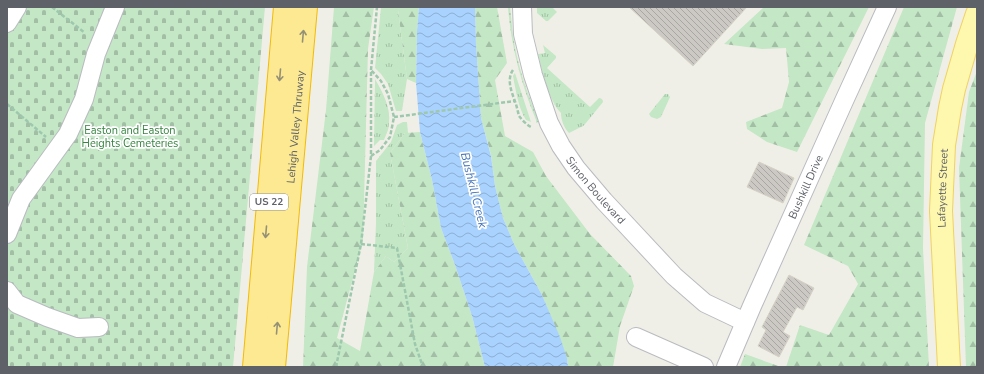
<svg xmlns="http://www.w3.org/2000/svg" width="984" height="374" font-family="'Nunito Sans',sans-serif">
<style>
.grass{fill:url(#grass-tufts)}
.forest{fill:url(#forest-firs)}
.cemetery{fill:url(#cemetery-stones)}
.park{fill:url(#park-dots)}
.water{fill:url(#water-waves)}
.building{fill:url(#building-back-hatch);stroke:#d5d1c5}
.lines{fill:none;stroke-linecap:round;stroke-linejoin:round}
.minor-casing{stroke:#b9bbc0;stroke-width:20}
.major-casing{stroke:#f0d260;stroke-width:24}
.highway-casing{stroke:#f4ba03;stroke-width:24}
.path{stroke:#9dc8ad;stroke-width:2.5;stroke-dasharray:4 2;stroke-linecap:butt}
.minor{stroke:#fff;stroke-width:18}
.major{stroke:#fef7ae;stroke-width:22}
.highway{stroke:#fce992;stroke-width:22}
.oneway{stroke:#959176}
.labels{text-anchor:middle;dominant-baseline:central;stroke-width:3.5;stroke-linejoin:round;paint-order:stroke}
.shield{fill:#fff;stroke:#8e9095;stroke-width:1}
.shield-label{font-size:10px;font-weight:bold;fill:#5e6167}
.street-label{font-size:11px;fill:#5e6167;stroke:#fff}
.park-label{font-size:11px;fill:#368540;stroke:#fff}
.water-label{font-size:12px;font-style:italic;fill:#4777ba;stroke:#fff}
</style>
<defs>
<pattern id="grass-tufts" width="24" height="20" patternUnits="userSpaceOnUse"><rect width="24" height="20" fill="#c4e7c6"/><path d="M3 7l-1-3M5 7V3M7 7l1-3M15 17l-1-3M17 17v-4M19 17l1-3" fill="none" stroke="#a2bfa5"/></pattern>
<pattern id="forest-firs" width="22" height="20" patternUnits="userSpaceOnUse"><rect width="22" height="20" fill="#c4e7c6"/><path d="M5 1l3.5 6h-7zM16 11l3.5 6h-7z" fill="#a2bfa5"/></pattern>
<pattern id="cemetery-stones" width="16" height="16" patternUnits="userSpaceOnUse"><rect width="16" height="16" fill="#c4e7c6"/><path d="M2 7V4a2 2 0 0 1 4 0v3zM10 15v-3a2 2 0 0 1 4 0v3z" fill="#a2bfa5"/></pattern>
<pattern id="park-dots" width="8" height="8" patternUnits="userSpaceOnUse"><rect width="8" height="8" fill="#c4e7c6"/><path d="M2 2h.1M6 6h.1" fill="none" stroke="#a2bfa5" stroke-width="1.8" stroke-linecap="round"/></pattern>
<pattern id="water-waves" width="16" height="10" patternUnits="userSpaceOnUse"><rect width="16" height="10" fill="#a9d3fe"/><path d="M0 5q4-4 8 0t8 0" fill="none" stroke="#8dafd1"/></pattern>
<pattern id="building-back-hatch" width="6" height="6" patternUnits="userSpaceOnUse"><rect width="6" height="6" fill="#ccc9c4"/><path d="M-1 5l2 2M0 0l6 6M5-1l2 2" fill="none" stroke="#a9a7a3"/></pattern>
</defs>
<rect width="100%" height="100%" fill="#f0efe7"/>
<!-- grass -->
<g class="grass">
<polygon points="381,7 398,7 398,10 407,79 402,111 396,111 388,84 381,74 375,68"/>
<polygon points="537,7 552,7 557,12 548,21 546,21 537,13"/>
<path d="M 543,45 L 556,56 L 556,58 L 547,68 L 590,107 L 599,98 C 601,98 603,99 603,102 L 586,123 L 583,126 L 569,133 C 564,128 561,120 561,113 C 549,101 542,71 538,54 L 545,53 Z"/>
<path d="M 515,73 L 531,122 L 526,120 C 518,107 516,91 513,76 L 514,74 Z"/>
<path d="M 375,79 C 383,93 391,107 389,124 C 389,129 386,135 384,140 L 380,140 L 374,146 Z"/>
<polygon points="665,94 668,94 670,97 661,117 657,119 651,117 649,114"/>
<polygon points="403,122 407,122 408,133 405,133 390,153 408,248 394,262 386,256 374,272 376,223 376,161 391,142 397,125"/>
</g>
<!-- forest -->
<g class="forest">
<polygon points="334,7 374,7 368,49 363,240 337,338 360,351 374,272 386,256 394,262 408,248 390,153 405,133 420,132 432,180 441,228 455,265 472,316 485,367 303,367 307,267 326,110"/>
<polygon points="398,7 419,7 417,31 416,83 407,79 398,10"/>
<polygon points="475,7 497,7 507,63 495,80 505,136 533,152 546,176 590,234 631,276 634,286 620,326 613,367 568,367 567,358 542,295 514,244 503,218 495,186 491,155 481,118 476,44"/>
<polygon points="764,7 869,7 797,152 767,142 747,129 746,122 782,108 789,82 786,48 762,49 724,44"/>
<polygon points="904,7 957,7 925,123 923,248 929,367 786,367 800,325 829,335 858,284 848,266 804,245"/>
<polygon points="977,71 977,367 966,367 959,168 969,92"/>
<polygon points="745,354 781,367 740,367"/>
</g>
<!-- cemetery -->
<polygon class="cemetery" points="7,7 265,7 233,367 7,367"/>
<!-- park -->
<path class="park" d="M 508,7 L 510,7 C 511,16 512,26 513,35 C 517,64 527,93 538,119 L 538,122 L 536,123 L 536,120 C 521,83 511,47 508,7 Z"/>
<!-- water -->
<polygon class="water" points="419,7 475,7 476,44 481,118 491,156 495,186 503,218 514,244 542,295 560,337 567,358 568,367 485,367 472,316 455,265 441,228 432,180 420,132 416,83 417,31"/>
<!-- building -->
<g class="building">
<polygon points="629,7 747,7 693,66"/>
<polygon points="759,162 794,178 783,203 747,187"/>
<polygon points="789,275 814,288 803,310 797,307 783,332 790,336 779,357 758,346 766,330 762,327"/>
</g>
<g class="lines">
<!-- minor casing -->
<g class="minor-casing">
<g id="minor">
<path id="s1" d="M 522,7 L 523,34 L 533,75 L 549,123 L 561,146 L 576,168 L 604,201 L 674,276 L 705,303 L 724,312 L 745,322"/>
<polyline points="7,23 17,7"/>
<polyline points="7,234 21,199 68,134 84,99 96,54 115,7"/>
<polyline points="7,291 17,304 47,317 78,328 99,327"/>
<polyline points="636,337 704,367"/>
<path id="s2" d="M 726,367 L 752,306 L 844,101 L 887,7"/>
</g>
</g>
<!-- major casing -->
<g class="major-casing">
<g id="major">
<path id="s3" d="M 949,367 L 941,211 L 944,145 L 950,108 L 954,89 L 967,44 L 977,14"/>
</g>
</g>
<!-- highway casing -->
<g class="highway-casing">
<g id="highway">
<polyline points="254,367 285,7"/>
<path id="s4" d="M 274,367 L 306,7"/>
</g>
</g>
<!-- path -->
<g class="path">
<polyline points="52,7 85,33"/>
<path d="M 513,70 C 506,80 512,93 516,104 C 517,108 518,112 519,116 C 522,120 527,125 531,127"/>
<polyline points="7,104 46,137"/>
<polyline points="394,117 515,101"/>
<polyline points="371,156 380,150 390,137 394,117 388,94 381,81 371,70"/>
<polyline points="361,244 397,248 415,344 423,367"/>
<polyline points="336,367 361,244 371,156 371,70 377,7"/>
</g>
<!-- minor -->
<use href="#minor" class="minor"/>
<!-- major -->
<use href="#major" class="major"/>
<!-- highway -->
<use href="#highway" class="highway"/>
</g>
<!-- one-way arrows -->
<defs><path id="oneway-shaft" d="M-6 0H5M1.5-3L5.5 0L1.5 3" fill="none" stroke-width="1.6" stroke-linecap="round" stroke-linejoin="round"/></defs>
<g class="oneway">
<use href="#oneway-shaft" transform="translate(303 36) rotate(-85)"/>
<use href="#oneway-shaft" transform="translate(280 75) rotate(95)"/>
<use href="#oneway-shaft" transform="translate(266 232) rotate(95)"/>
<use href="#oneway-shaft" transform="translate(277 328) rotate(-85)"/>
</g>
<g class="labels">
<!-- shield labels -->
<rect class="shield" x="250" y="194" width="38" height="16" rx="3"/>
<g class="shield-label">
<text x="269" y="202">US 22</text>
</g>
<!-- street labels -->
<g class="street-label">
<text stroke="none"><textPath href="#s4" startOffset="241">Lehigh Valley Thruway</textPath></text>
<text stroke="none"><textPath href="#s2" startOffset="197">Bushkill Drive</textPath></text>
<text stroke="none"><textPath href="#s1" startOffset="202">Simon Boulevard</textPath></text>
<text stroke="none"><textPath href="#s3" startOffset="179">Lafayette Street</textPath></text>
</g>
<!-- park labels -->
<g class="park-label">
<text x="130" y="130">Easton and Easton<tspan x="130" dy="13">Heights Cemeteries</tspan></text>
</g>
<!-- water labels -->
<g class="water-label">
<text transform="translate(474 190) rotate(76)">Bushkill Creek</text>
</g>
</g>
<!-- border -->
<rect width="984" height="374" fill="none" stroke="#5e6167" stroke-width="16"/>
</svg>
